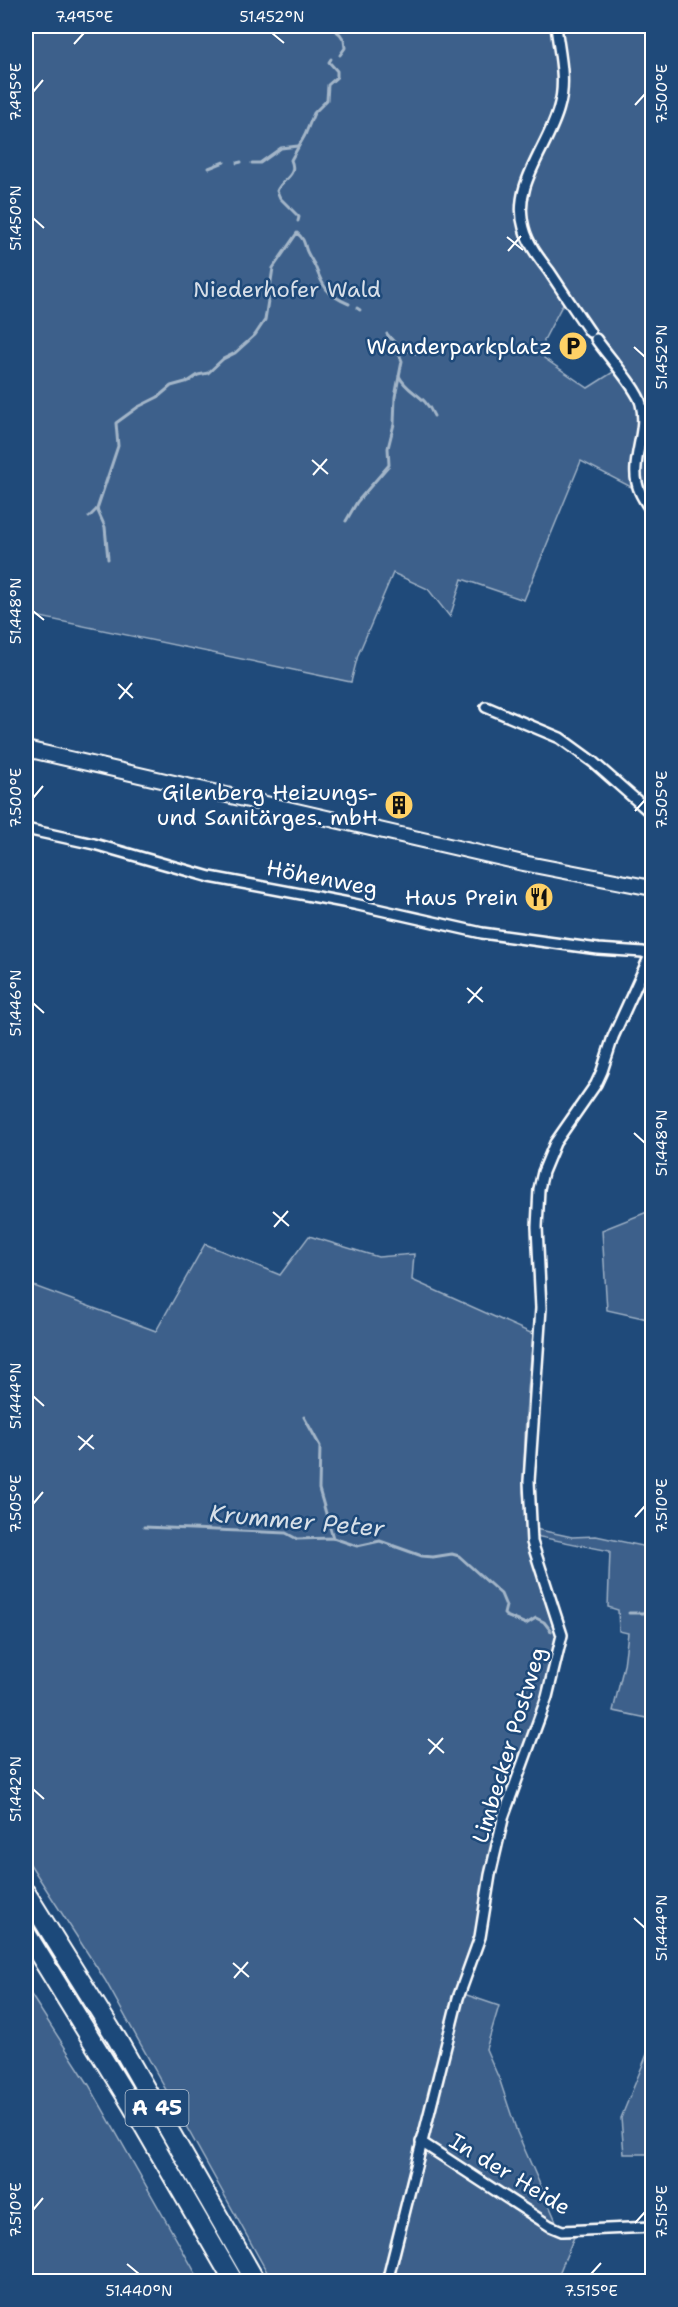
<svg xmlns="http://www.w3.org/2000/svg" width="678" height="2307" font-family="'Shantell Sans',sans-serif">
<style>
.green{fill:#3c618b;stroke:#9eb0c5;stroke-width:1.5;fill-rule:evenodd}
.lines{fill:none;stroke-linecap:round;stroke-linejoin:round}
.stream{stroke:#a3b5c8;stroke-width:3}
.street-casing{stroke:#fff;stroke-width:14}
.secondary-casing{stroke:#fff;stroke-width:18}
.highway-casing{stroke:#fff;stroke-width:22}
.street{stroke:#1f4a7a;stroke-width:9}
.secondary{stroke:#1f4a7a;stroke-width:14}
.highway{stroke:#1f4a7a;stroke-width:18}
.ticks{fill:none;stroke:#fff;stroke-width:2}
.labels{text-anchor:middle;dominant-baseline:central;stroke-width:5;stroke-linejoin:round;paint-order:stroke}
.shield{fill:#1f4a7a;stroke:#bcc9d7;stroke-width:1.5}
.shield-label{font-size:21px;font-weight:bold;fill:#fff}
.park-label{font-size:22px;fill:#d8dfe8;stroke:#1f4a7a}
.poi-label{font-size:22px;fill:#fff;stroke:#1f4a7a;text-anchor:end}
.street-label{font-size:22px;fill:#fff;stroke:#1f4a7a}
.water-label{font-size:24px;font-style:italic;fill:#d8e0e8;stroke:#1f4a7a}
.neatline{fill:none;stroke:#fff;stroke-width:2}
.ticks-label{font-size:15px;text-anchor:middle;fill:#fff}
</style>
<rect width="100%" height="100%" fill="#1f4a7a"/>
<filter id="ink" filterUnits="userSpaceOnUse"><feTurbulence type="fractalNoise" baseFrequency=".0167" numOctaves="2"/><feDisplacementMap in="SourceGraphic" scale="12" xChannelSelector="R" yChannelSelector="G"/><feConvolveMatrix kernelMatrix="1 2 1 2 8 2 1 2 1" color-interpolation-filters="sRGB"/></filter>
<g filter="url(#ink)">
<!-- green -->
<g class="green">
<path d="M 26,26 L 652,26 L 652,512 L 639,491 L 581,461 L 524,600 L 462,579 L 450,617 L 428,589 L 393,573 L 358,655 L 351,682 L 26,614 ZM 566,298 L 618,369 L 588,388 L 544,358 L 544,340 Z"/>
<polygon points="652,1210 652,1320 607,1310 602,1230"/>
<polygon points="309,1236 378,1257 414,1254 412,1280 533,1334 526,1414 523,1492 530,1544 561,1636 546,1696 499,1811 485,1874 475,1936 455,1991 499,2006 486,2049 500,2081 517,2132 563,2237 574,2237 556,2281 272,2281 105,1980 26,1858 26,1283 156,1331 205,1244 280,1275"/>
<polygon points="535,1529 572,1537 596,1536 652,1548 652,1719 613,1711 624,1665 628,1633 619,1631 618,1610 608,1607 610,1551 535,1536"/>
<polygon points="26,1987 89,2085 200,2281 26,2281"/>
<polygon points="652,2042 652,2154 624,2154 621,2118"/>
</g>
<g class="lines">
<!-- stream -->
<g class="stream">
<polyline points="330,26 340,34 344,40 345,48 340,55"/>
<polyline points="237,163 241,162"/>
<polyline points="252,163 260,163 281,148 298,146"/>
<polyline points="209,168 224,162"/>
<path d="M 298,221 L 299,217 L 280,198 L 277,191 C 282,178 298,177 291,160 L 305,135 L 314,113 L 327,100 L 328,85 L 337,77 L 337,71 L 329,62 L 331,59"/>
<polyline points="357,308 360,310"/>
<polyline points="398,348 416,353"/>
<path d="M 399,376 C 408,394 424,393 434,416"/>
<polyline points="89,517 97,509"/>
<polyline points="346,521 357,502 389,465 388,448 394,424 395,397 402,361 394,342 387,334"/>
<path d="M 108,559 L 105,527 L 97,509 L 118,446 L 116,423 L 138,407 L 158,397 L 171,386 L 189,381 L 198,375 L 208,373 L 223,359 L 235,353 L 255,335 L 265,320 L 273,268 L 297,233 C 303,238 304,241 306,249 C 308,255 312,260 315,266 C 323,287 327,295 349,304"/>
<polyline points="304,1417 320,1446 319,1489 333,1538"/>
<polyline points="144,1527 286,1533 297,1539 333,1538 357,1546 380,1541 422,1556 433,1557 452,1554 459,1556 501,1594 506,1606 504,1614 506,1616 526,1624 536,1618 544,1622 551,1631"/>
<polyline points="629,1613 652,1613"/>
</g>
<!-- street casing -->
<g class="street-casing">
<g id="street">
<path d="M 556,26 C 559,52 567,81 559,107 C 549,147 511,185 524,228 C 528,244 539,258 549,271 C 563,292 576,312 590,332"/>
<path d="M 596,339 C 606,354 638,389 641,404 C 649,434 627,464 640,492 C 643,499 648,506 652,512"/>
<polyline points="486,707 560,738 593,762 652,814"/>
<polyline points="26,829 94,844 210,877 354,904 482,933 598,949 643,952 650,955"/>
<polyline points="421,2142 550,2226 562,2231 652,2227"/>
<polyline points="387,2282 458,1998 480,1937 490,1875 504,1815 547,1697 562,1635 532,1542 529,1481 541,1308 537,1227 539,1189 543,1172 555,1143 596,1084 602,1071 613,1037 652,951"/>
</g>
</g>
<!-- secondary casing -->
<g class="secondary-casing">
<polyline id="secondary" points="26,749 523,863 652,888"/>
</g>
<!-- highway casing -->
<g class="highway-casing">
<g id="highway">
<polyline points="26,1893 117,2039 256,2282"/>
<polyline points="26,1933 131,2104 234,2282"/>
</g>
</g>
<!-- street -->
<use href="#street" class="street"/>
<!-- secondary -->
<use href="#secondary" class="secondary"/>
<!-- highway -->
<use href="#highway" class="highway"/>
</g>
</g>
<!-- ticks -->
<path class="ticks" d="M 272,33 L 284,43M 74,44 L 84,33M 33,92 L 43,80M 635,105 L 645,94M 33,218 L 44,228M 507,237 L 523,250M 508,251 L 521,236M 634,347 L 645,357M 312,460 L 328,474M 313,475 L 327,459M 33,611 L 44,620M 118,684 L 133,698M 119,699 L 132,683M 33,798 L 43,786M 635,811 L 645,800M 467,988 L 483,1002M 33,1003 L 44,1013M 468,1003 L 482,987M 634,1133 L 645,1143M 273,1212 L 289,1226M 274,1227 L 288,1211M 33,1396 L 44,1406M 78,1436 L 94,1449M 79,1450 L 93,1435M 33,1504 L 43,1492M 635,1517 L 645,1506M 428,1739 L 444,1753M 429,1754 L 443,1738M 33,1789 L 44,1799M 634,1918 L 645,1928M 233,1963 L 249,1977M 234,1978 L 248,1962M 33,2210 L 43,2198M 635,2223 L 645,2212M 127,2264 L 139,2274M 591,2274 L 601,2263"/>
<!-- icons -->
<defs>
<g id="parking-disc" transform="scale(1.5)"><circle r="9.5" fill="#ffd166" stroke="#1f4a7a"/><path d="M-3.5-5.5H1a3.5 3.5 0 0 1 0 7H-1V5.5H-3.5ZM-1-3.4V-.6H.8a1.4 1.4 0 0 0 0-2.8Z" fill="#111"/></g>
<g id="building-disc" transform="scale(1.5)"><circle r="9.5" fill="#ffd166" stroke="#1f4a7a"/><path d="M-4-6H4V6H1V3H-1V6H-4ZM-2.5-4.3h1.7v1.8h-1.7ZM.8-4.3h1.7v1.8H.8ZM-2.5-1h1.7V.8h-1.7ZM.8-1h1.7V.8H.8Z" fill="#111"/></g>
<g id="restaurant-disc" transform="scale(1.5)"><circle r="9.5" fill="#ffd166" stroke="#1f4a7a"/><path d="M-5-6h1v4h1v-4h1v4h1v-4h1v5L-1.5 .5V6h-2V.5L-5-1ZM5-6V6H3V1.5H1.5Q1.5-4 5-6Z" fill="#111"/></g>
</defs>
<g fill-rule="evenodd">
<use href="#parking-disc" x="573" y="346"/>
<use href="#building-disc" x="399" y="805"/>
<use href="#restaurant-disc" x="539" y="897"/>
</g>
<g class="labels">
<!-- shield labels -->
<rect class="shield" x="125.5" y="2090" width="63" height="36" rx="4.5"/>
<g class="shield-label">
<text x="157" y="2108">A 45</text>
</g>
<!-- park labels -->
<g class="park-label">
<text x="287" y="289">Niederhofer Wald</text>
</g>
<!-- poi labels -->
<g class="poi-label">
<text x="552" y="346">Wanderparkplatz</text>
<text x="378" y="792">Gilenberg Heizungs-<tspan x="378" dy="25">und Sanitärges. mbH</tspan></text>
<text x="518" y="897">Haus Prein</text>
</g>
<!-- street labels -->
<g class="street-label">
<text transform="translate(322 878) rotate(11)">Höhenweg</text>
<text transform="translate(509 1745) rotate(-73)">Limbecker Postweg</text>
<text transform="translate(510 2174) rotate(31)">In der Heide</text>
</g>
<!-- water labels -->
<g class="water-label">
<text transform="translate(297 1521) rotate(5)">Krummer Peter</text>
</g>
</g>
<!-- margin -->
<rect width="678" height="2307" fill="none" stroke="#1f4a7a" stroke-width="66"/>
<rect x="33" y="33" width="612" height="2241" class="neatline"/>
<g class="ticks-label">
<text x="84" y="22">7.495°E</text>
<text x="272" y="22">51.452°N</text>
<text transform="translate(16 92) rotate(-90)" y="5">7.495°E</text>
<text transform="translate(662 94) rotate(-90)" y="5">7.500°E</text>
<text transform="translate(16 218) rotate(-90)" y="5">51.450°N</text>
<text transform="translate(662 357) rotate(-90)" y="5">51.452°N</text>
<text transform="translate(16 611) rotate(-90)" y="5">51.448°N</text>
<text transform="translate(16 798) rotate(-90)" y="5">7.500°E</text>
<text transform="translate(662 800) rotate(-90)" y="5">7.505°E</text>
<text transform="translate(16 1003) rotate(-90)" y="5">51.446°N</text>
<text transform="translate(662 1143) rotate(-90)" y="5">51.448°N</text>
<text transform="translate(16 1396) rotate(-90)" y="5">51.444°N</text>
<text transform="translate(16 1504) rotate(-90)" y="5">7.505°E</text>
<text transform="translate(662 1506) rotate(-90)" y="5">7.510°E</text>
<text transform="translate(16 1789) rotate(-90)" y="5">51.442°N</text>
<text transform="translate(662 1928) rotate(-90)" y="5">51.444°N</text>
<text transform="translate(16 2210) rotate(-90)" y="5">7.510°E</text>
<text transform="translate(662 2212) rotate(-90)" y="5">7.515°E</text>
<text x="139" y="2296">51.440°N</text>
<text x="591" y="2296">7.515°E</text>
</g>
</svg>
